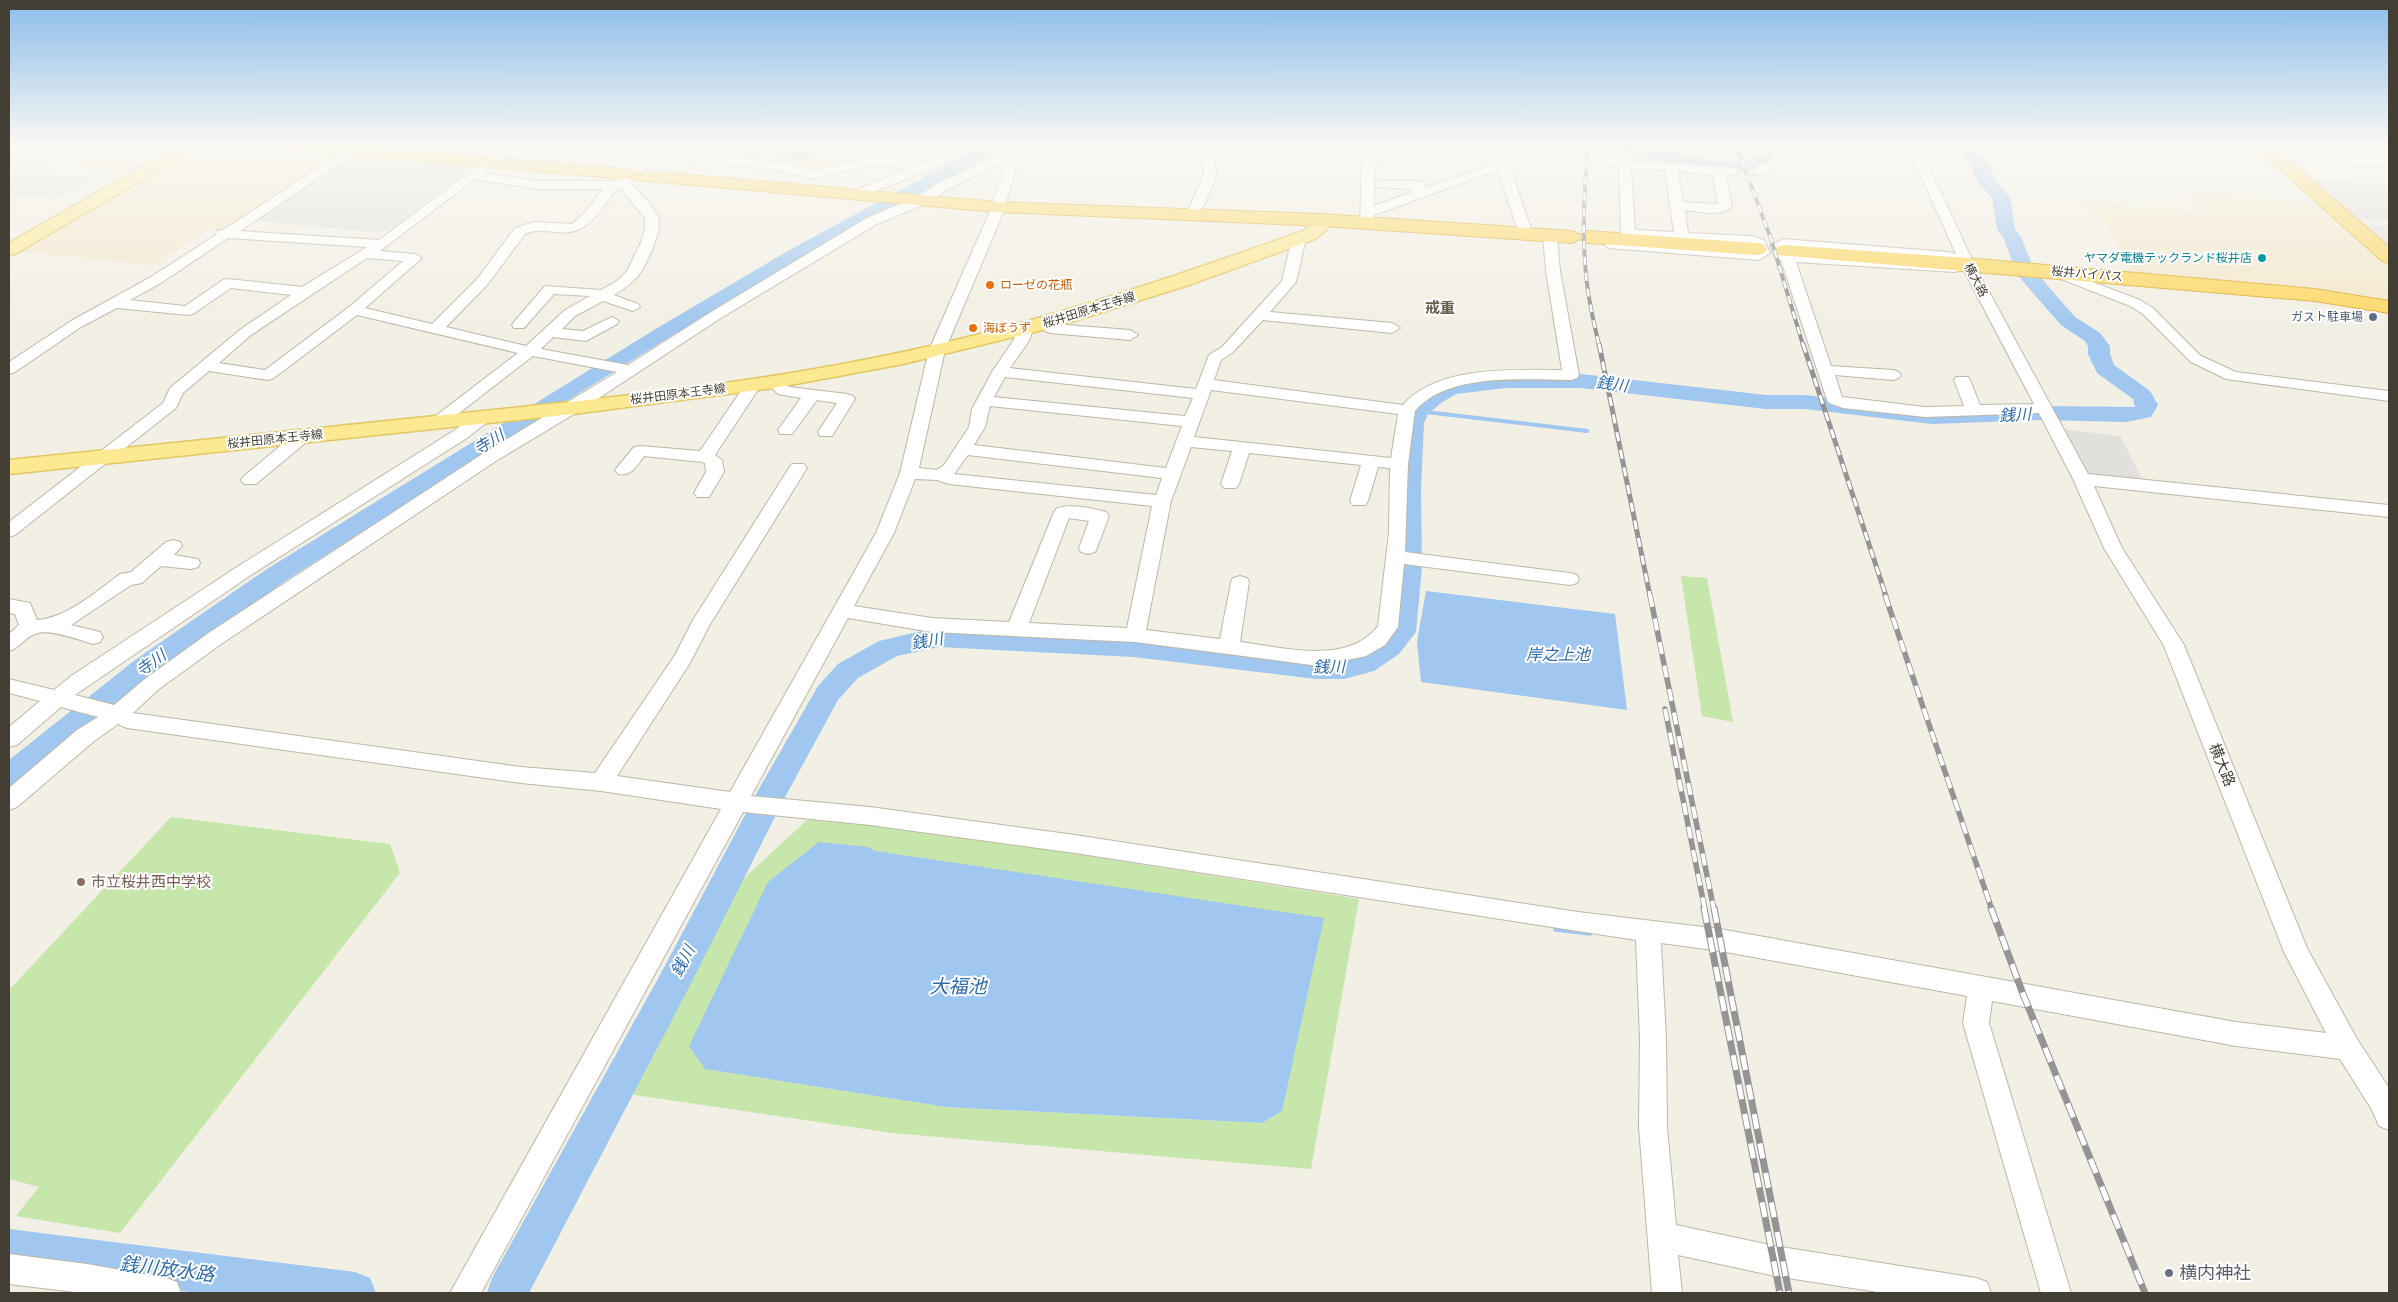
<svg xmlns="http://www.w3.org/2000/svg" width="2398" height="1302" font-family="'Fira Sans','Noto Sans JP',sans-serif">
<style>
.commercial{fill:#f4e8ce}
.education{fill:#ebe6ce}
.green{fill:#c6e6ac;fill-rule:evenodd}
.parking{fill:#e2e0dc}
.water{fill:#a0c7ef}
.lines{fill:none;stroke-linecap:round;stroke-linejoin:round}
.stream-far1{stroke:#a0c7ef;stroke-width:4}
.stream{stroke:#a0c7ef;stroke-width:5.5}
.river{fill:#a0c7ef;fill-rule:evenodd}
.minor-casing{stroke:#bdb7a7;stroke-width:2}
.major-casing{stroke:#e2c862;stroke-width:3}
.highway-casing{stroke:#dbae35;stroke-width:2}
.minor{fill:#fff;fill-rule:evenodd}
.major{fill:#fde992;fill-rule:evenodd}
.highway{fill:#fcd865;fill-rule:evenodd}
.rail-far3-casing{stroke:#949494;stroke-width:4}
.rail-far2-casing{stroke:#949494;stroke-width:5}
.rail-far1-casing{stroke:#949494;stroke-width:5.5}
.rail-casing{stroke:#949494;stroke-width:7}
.rail-far3{stroke:#fff;stroke-width:2.5;stroke-dasharray:8;stroke-linecap:butt}
.rail-far2{stroke:#fff;stroke-width:3;stroke-dasharray:9;stroke-linecap:butt}
.rail-far1{stroke:#fff;stroke-width:4;stroke-dasharray:12;stroke-linecap:butt}
.rail{stroke:#fff;stroke-width:5;stroke-dasharray:15;stroke-linecap:butt}
.culture-dot{fill:#0f9aa8;stroke:#fff;stroke-width:2}
.food-dot{fill:#e8710a;stroke:#fff;stroke-width:2}
.service-dot{fill:#5c6f8a;stroke:#fff;stroke-width:2}
.education-dot{fill:#8d6e63;stroke:#fff;stroke-width:2}
.worship-dot{fill:#6b7280;stroke:#fff;stroke-width:2}
.labels{text-anchor:middle;dominant-baseline:central;stroke-width:4;stroke-linejoin:round;paint-order:stroke}
.far-culture-label{font-size:12px;fill:#0d838f;stroke:#fff;text-anchor:end}
.far-street-label{font-size:12px;fill:#443f34;stroke:#fff}
.far-food-label{font-size:12px;fill:#c56008;stroke:#fff;text-anchor:start}
.far-service-label{font-size:12px;fill:#4e5e75;stroke:#fff;text-anchor:end}
.far-quarter-label{font-size:15px;font-weight:bold;fill:#665e4b;stroke:#fff}
.street-label{font-size:15px;fill:#443f34;stroke:#fff}
.education-label{font-size:15px;fill:#785e54;stroke:#fff;text-anchor:start}
.water-label{font-size:16px;font-style:italic;fill:#2f6cad;stroke:#fff}
.near-worship-label{font-size:18px;fill:#5b616d;stroke:#fff;text-anchor:start}
.near-water-label{font-size:19px;font-style:italic;fill:#2f6cad;stroke:#fff}
</style>
<rect width="100%" height="100%" fill="#f2efe4"/>
<!-- commercial -->
<g class="commercial">
<polygon points="114,145 168,145 119,173 70,169"/>
<polygon points="205,145 233,145 339,154 340,156 223,231 209,229 153,265 17,251 198,146"/>
<polygon points="2204,193 2323,205 2389,265 2389,300 2321,289 2131,273 2114,245 2119,244 2104,222 2082,201 2155,210 2155,207 2201,212 2188,196"/>
</g>
<!-- education -->
<polygon class="education" points="675,145 902,145 890,158 810,171 668,152 667,150"/>
<!-- green -->
<g class="green">
<polygon points="1681,576 1707,578 1733,722 1702,716"/>
<polygon points="171,817 390,844 400,873 120,1233 16,1216 39,1187 9,1179 9,990"/>
<path d="M 807,820 L 874,822 L 1359,899 L 1311,1169 L 892,1133 L 628,1094 L 728,893 ZM 869,847 L 875,851 L 1282,1111 L 1261,1123 L 946,1107 L 705,1069 Z"/>
</g>
<!-- parking -->
<g class="parking">
<polygon points="44,145 85,145 34,170 9,168 9,163"/>
<polygon points="353,155 471,166 472,168 395,226 390,226 381,233 249,220"/>
<polygon points="9,170 94,179 58,199 9,194"/>
<polygon points="2308,179 2379,184 2389,193 2389,220 2353,219"/>
<polygon points="2359,225 2389,226 2389,251"/>
<polygon points="2062,429 2120,436 2143,480 2098,477 2083,472"/>
</g>
<!-- water -->
<g class="water">
<polygon points="784,150 816,153 810,160 777,157"/>
<polygon points="1426,591 1615,614 1627,710 1421,682 1417,642"/>
<polygon points="819,842 869,847 875,851 1324,918 1282,1111 1262,1123 946,1107 705,1069 689,1046 768,882"/>
</g>
<g class="lines">
<!-- stream-far1 -->
<polyline class="stream-far1" points="1426,412 1587,431"/>
<!-- stream -->
<polyline class="stream" points="1556,929 1590,933"/>
<!-- river -->
<g class="river">
<polygon points="983,145 1003,145 1001,149 800,260 668,338 573,397 285,581 155,674 20,785 9,789 9,760 135,660 267,569 654,330 786,252"/>
<path d="M 1611,145 C 1665,138 1714,178 1771,152 L 1771,145 L 1787,145 C 1788,157 1783,158 1773,163 C 1728,184 1659,160 1613,149 Z"/>
<polygon points="1964,145 1980,145 1978,152 1991,168 1993,178 2010,197 2015,229 2021,237 2031,262 2028,266 2021,268 2014,266 2003,237 1997,229 1992,198 1975,179 1973,169 1961,152"/>
<polygon points="2028,269 2035,271 2075,317 2100,333 2110,346 2110,354 2114,365 2150,391 2158,405 2151,417 2126,422 2042,420 1932,424 1805,409 1766,409 1581,388 1506,388 1456,394 1441,403 1428,414 1424,423 1421,489 1422,567 1416,632 1399,654 1374,671 1344,679 1316,679 1134,657 939,647 897,656 858,678 838,700 784,799 684,997 529,1293 487,1293 492,1278 660,975 760,787 818,686 838,664 879,641 939,627 1134,637 1316,659 1344,659 1355,656 1379,640 1389,629 1396,567 1397,489 1402,423 1410,406 1425,393 1441,384 1481,376 1506,374 1581,374 1766,395 1805,395 1932,410 2042,406 2135,407 2133,399 2097,373 2088,354 2088,346 2085,341 2061,325 2021,279 2018,275 2021,271"/>
<polygon points="9,1229 355,1272 370,1278 376,1293 197,1293 9,1269"/>
</g>
<!-- minor casing -->
<g class="minor-casing">
<g id="minor">
<path d="M 353,145 L 367,145 L 240,231 L 379,240 L 506,145 L 519,145 L 484,173 L 537,181 L 615,181 L 650,153 L 652,149 L 660,145 L 673,145 L 669,150 L 783,163 L 813,171 L 861,159 L 894,157 L 901,145 L 913,145 L 905,160 L 915,166 L 961,145 L 976,145 L 919,174 L 856,199 L 851,198 L 850,195 L 851,192 L 905,170 L 896,165 L 861,167 L 813,179 L 782,171 L 661,156 L 630,183 C 637,188 657,211 659,219 C 662,231 646,266 638,276 C 631,284 623,289 614,295 L 638,304 L 640,307 L 633,311 L 603,301 L 575,316 L 562,329 L 583,331 L 612,317 L 619,321 L 617,324 L 586,341 L 553,337 L 541,349 L 628,365 L 711,312 L 867,218 L 917,197 L 936,184 L 1010,150 L 1012,145 L 1024,145 L 1028,149 L 1021,154 L 1001,218 L 945,350 L 919,468 L 937,470 L 944,465 L 969,427 L 972,409 L 992,372 L 1013,341 L 1020,326 L 1030,326 L 1033,329 L 1029,341 L 1010,368 L 1196,389 L 1209,355 L 1222,347 L 1282,281 L 1292,238 L 1299,234 L 1306,238 L 1296,282 L 1270,312 L 1392,323 L 1400,328 L 1392,333 L 1263,320 L 1232,353 L 1221,360 L 1214,380 L 1403,405 C 1437,365 1515,370 1562,370 L 1546,271 L 1543,236 L 1550,232 L 1557,236 L 1560,271 L 1579,375 L 1577,378 L 1571,380 C 1525,380 1448,372 1415,411 L 1408,464 L 1405,552 L 1570,573 L 1577,575 L 1579,579 L 1577,583 L 1570,585 L 1404,564 L 1398,627 L 1385,645 L 1366,656 L 1319,666 L 1135,642 L 932,632 L 848,618 L 751,796 L 870,807 L 1075,835 L 1578,912 L 1720,929 L 2236,1022 L 2326,1033 L 2284,952 L 2164,646 L 2104,548 L 2073,479 L 2039,413 L 1925,417 L 1843,408 L 1829,403 L 1827,400 L 1781,260 L 1776,259 L 1770,246 L 1783,239 L 1948,252 L 1956,254 L 1907,145 L 1919,145 L 1974,264 L 2088,474 L 2389,505 L 2389,517 L 2094,486 L 2122,548 L 2184,645 L 2307,948 L 2357,1039 L 2389,1088 L 2389,1130 L 2379,1126 L 2372,1110 L 2340,1059 L 2236,1046 L 1992,1001 L 1989,1023 L 2071,1293 L 2041,1293 L 1963,1023 L 1967,996 L 1720,951 L 1661,943 L 1666,1039 L 1667,1127 L 1676,1225 L 1775,1246 L 1976,1278 L 1987,1282 L 1991,1293 L 1884,1293 L 1775,1276 L 1678,1255 L 1682,1293 L 1652,1293 L 1639,1127 L 1640,1039 L 1636,940 L 1075,853 L 870,825 L 743,812 L 481,1293 L 450,1293 L 721,809 L 601,791 L 521,783 L 127,728 L 118,724 L 93,742 L 17,807 L 9,810 L 9,788 L 77,730 L 98,717 L 61,707 L 17,745 L 9,747 L 9,727 L 40,701 L 9,693 L 9,679 L 54,690 L 71,676 L 237,567 L 455,430 L 479,413 L 491,413 L 493,416 L 491,419 L 467,438 L 251,575 L 75,695 L 114,705 L 145,679 L 210,632 L 484,453 L 617,372 L 533,356 L 445,424 L 433,424 L 431,421 L 433,418 L 518,353 L 357,315 L 274,378 L 268,380 L 209,371 L 183,393 L 176,408 L 15,535 L 9,537 L 9,522 L 163,403 L 170,388 L 241,329 L 291,295 L 231,288 L 193,314 L 188,315 L 117,308 L 81,327 L 15,372 L 9,374 L 9,362 L 71,321 L 151,277 L 216,235 L 217,231 L 223,230 ZM 1007,161 L 987,218 L 929,350 L 900,473 L 876,533 L 730,792 L 617,776 L 690,663 L 709,626 L 807,468 L 804,464 L 792,464 L 789,468 L 693,620 L 675,655 L 595,773 L 521,767 L 133,713 L 159,689 L 224,642 L 496,461 L 579,411 L 721,318 L 877,224 L 927,203 L 946,190 ZM 475,179 L 537,189 L 603,189 L 586,211 L 572,224 L 534,222 L 515,228 L 477,279 L 432,324 L 365,308 L 422,258 L 415,254 L 380,251 ZM 620,188 L 645,218 L 645,229 L 641,242 L 627,271 L 617,281 L 601,290 L 545,286 L 514,322 L 512,325 L 514,328 L 524,328 L 554,294 L 590,296 L 565,310 L 526,346 L 446,327 L 487,285 L 525,234 C 535,229 544,231 555,232 C 589,237 598,211 617,189 ZM 228,238 L 367,247 L 302,287 L 228,279 L 223,280 L 185,306 L 130,300 L 161,283 ZM 1785,248 L 1945,260 L 1953,263 L 1787,253 ZM 367,258 L 403,261 L 349,307 L 265,370 L 219,363 L 251,335 ZM 1796,262 L 1955,272 L 1963,269 L 2034,404 L 1980,405 L 1970,380 L 1968,377 L 1956,377 L 1954,380 L 1964,406 L 1925,407 L 1842,397 L 1835,375 L 1893,380 L 1899,378 L 1901,375 L 1899,372 L 1893,370 L 1831,366 ZM 1005,377 L 1193,398 L 1185,416 L 994,397 ZM 1211,390 L 1398,414 L 1391,458 L 1194,437 ZM 990,406 L 1182,426 L 1166,468 L 974,445 L 985,427 ZM 1191,447 L 1232,451 L 1221,484 L 1224,488 L 1236,488 L 1239,484 L 1249,453 L 1361,465 L 1350,501 L 1353,505 L 1365,505 L 1368,501 L 1378,467 L 1390,468 L 1389,532 L 1378,626 C 1347,666 1283,647 1240,642 L 1249,582 L 1247,578 L 1240,576 L 1233,578 L 1231,582 L 1220,639 L 1146,630 L 1171,501 ZM 968,455 L 1162,478 L 1156,495 L 954,474 ZM 915,479 L 937,480 L 949,484 L 1152,506 L 1127,628 L 1029,623 L 1069,518 L 1089,521 L 1079,548 L 1081,552 L 1088,554 L 1095,552 L 1097,548 L 1109,516 L 1106,512 C 1092,508 1071,504 1057,508 L 1054,512 L 1009,622 L 932,618 L 854,606 L 894,533 Z"/>
<path d="M 1203,145 L 1215,145 C 1211,154 1216,164 1216,173 C 1216,182 1200,217 1193,219 L 1186,215 L 1204,175 L 1201,149 Z"/>
<polygon points="1490,145 1502,145 1533,234 1531,237 1521,237 1519,234 1498,170 1374,215 1372,226 1367,227 1360,223 1362,165 1368,157 1348,154 1346,151 1348,148 1377,151 1383,155 1374,166 1374,206 1412,192 1412,189 1377,187 1376,184 1377,181 1418,181 1423,182 1425,188 1496,163"/>
<path d="M 1779,145 L 1791,145 C 1786,161 1772,178 1754,174 L 1752,171 C 1763,159 1771,169 1779,145 Z"/>
<polygon points="2131,145 2182,145 2389,159 2389,167 2137,149"/>
<path d="M 1606,159 L 1736,168 L 1738,171 L 1736,174 L 1726,175 L 1732,206 C 1722,218 1698,211 1685,210 L 1688,233 L 1752,236 L 1764,240 L 1770,253 L 1759,260 L 1608,248 L 1601,239 L 1603,236 L 1613,236 L 1618,241 L 1621,234 L 1619,168 L 1602,166 L 1600,163 ZM 1631,169 L 1665,170 L 1674,232 L 1635,230 ZM 1678,171 L 1713,175 L 1718,204 L 1683,202 ZM 1632,238 L 1750,244 L 1753,245 L 1755,252 L 1629,242 Z"/>
<polygon points="2056,268 2140,300 2153,308 2201,356 2236,372 2389,391 2389,401 2226,379 2191,362 2143,314 2130,306 2051,275 2049,272"/>
<polygon points="1044,320 1054,324 1130,330 1138,335 1130,340 1050,333 1045,331 1037,324"/>
<polygon points="774,377 780,379 789,387 847,394 853,396 855,399 832,436 820,436 818,432 837,403 817,400 792,434 780,434 778,430 801,398 778,394 766,382 768,379"/>
<path d="M 753,380 L 759,382 L 761,385 L 715,455 L 722,460 L 724,472 L 709,497 L 697,497 L 694,493 L 706,472 L 705,463 L 702,462 L 644,456 C 637,466 631,477 618,474 L 615,470 L 634,447 L 640,446 L 700,451 L 747,382 Z"/>
<polygon points="303,431 309,432 311,436 309,440 256,484 244,484 241,480 244,476 297,432"/>
<path d="M 173,540 L 180,542 L 182,546 L 174,555 L 198,559 L 200,563 L 198,567 L 191,569 L 161,566 L 142,583 L 131,585 L 71,625 L 100,632 L 103,637 L 100,642 L 93,644 C 79,640 48,628 35,634 C 25,637 20,648 9,651 L 9,634 L 19,625 L 15,614 L 9,613 L 9,599 L 30,603 L 37,620 C 67,618 97,591 120,574 L 131,572 L 166,542 Z"/>
<polygon points="9,1254 87,1264 166,1278 177,1282 181,1293 83,1293 9,1284"/>
</g>
</g>
<!-- major casing -->
<g class="major-casing">
<g id="major">
<polygon points="180,145 199,145 197,148 15,254 9,255 9,243"/>
<path d="M 1322,215 L 1328,216 L 1331,220 L 1326,230 L 1315,239 L 1189,285 L 1051,328 L 903,364 L 774,388 L 573,414 L 9,474 L 9,460 C 161,444 312,429 464,413 C 611,398 759,383 903,352 C 1040,323 1171,278 1303,231 L 1312,224 L 1316,216 Z"/>
</g>
</g>
<!-- highway casing -->
<g class="highway-casing">
<g id="highway">
<polygon points="289,145 349,145 997,202 1322,214 1572,231 1580,235 1588,231 1757,243 1764,245 1767,249 1764,253 1757,255 1588,243 1580,239 1572,243 1322,226 997,212 297,150 291,149"/>
<polygon points="2253,145 2271,145 2389,247 2389,263 2382,261"/>
<polygon points="1784,245 1967,258 2315,289 2389,301 2389,313 2315,301 1777,255 1774,251 1777,247"/>
</g>
</g>
<!-- minor -->
<use href="#minor" class="minor"/>
<!-- major -->
<use href="#major" class="major"/>
<!-- highway -->
<use href="#highway" class="highway"/>
<!-- rail-far3 casing -->
<g class="rail-far3-casing">
<g id="rail-far3">
<path d="M 1588,145 C 1584,193 1581,244 1588,292 C 1591,310 1595,328 1599,345"/>
<polyline points="1736,145 1771,239 1803,345"/>
</g>
</g>
<!-- rail-far2 casing -->
<g class="rail-far2-casing">
<g id="rail-far2">
<polyline points="1599,344 1650,596"/>
<polyline points="1803,344 1886,596"/>
</g>
</g>
<!-- rail-far1 casing -->
<g class="rail-far1-casing">
<g id="rail-far1">
<polyline points="1650,595 1714,910"/>
<polyline points="1885,595 1992,910"/>
<polyline points="1665,709 1705,910"/>
</g>
</g>
<!-- rail casing -->
<g class="rail-casing">
<g id="rail">
<polyline points="1704,908 1780,1293"/>
<polyline points="1714,908 1789,1293"/>
<polyline points="1991,908 2023,994 2145,1293"/>
</g>
</g>
<!-- rail-far3 -->
<use href="#rail-far3" class="rail-far3"/>
<!-- rail-far2 -->
<use href="#rail-far2" class="rail-far2"/>
<!-- rail-far1 -->
<use href="#rail-far1" class="rail-far1"/>
<!-- rail -->
<use href="#rail" class="rail"/>
</g>
<!-- sky -->
<linearGradient id="sky" x2="0" y2="1"><stop stop-color="#8bbceb"/><stop offset="0.44" stop-color="#f9f8f3"/><stop offset="1" stop-color="#f9f8f3" stop-opacity="0"/></linearGradient>
<rect width="2398" height="327" fill="url(#sky)"/>
<!-- markers -->
<circle class="culture-dot" cx="2262" cy="258" r="5"/>
<g class="food-dot">
<circle cx="990" cy="285" r="5"/>
<circle cx="973" cy="328" r="5"/>
</g>
<circle class="service-dot" cx="2373" cy="317" r="5"/>
<circle class="education-dot" cx="81" cy="882" r="5"/>
<circle class="worship-dot" cx="2169" cy="1273" r="5"/>
<g class="labels">
<!-- far-culture labels -->
<g class="far-culture-label">
<text x="2252" y="258">ヤマダ電機テックランド桜井店</text>
</g>
<!-- far-street labels -->
<g class="far-street-label">
<text transform="translate(2087 274) rotate(5)">桜井バイパス</text>
<text transform="translate(1976 280) rotate(62)">横大路</text>
<text transform="translate(1089 310) rotate(-17)">桜井田原本王寺線</text>
<text transform="translate(678 394) rotate(-7)">桜井田原本王寺線</text>
<text transform="translate(275 439) rotate(-6)">桜井田原本王寺線</text>
</g>
<!-- far-food labels -->
<g class="far-food-label">
<text x="1000" y="285">ローゼの花瓶</text>
<text x="983" y="328">海ぼうず</text>
</g>
<!-- far-service labels -->
<g class="far-service-label">
<text x="2363" y="317">ガスト駐車場</text>
</g>
<!-- far-quarter labels -->
<g class="far-quarter-label">
<text x="1440" y="308">戒重</text>
</g>
<!-- street labels -->
<g class="street-label">
<text transform="translate(2222 765) rotate(68)">横大路</text>
</g>
<!-- education labels -->
<g class="education-label">
<text x="91" y="882">市立桜井西中学校</text>
</g>
<!-- water labels -->
<g class="water-label">
<text transform="translate(1612 384) rotate(7)">銭川</text>
<text transform="translate(2015 415) rotate(-3)">銭川</text>
<text transform="translate(489 442) rotate(-32)">寺川</text>
<text transform="translate(927 641) rotate(-9)">銭川</text>
<text x="1558" y="654">岸之上池</text>
<text transform="translate(151 663) rotate(-36)">寺川</text>
<text transform="translate(1329 667) rotate(-1)">銭川</text>
<text transform="translate(683 961) rotate(-62)">銭川</text>
</g>
<!-- near-worship labels -->
<g class="near-worship-label">
<text x="2179" y="1273">横内神社</text>
</g>
<!-- near-water labels -->
<g class="near-water-label">
<text x="958" y="986">大福池</text>
<text transform="translate(167 1269) rotate(7)">銭川放水路</text>
</g>
</g>
<!-- border -->
<rect width="2398" height="1302" fill="none" stroke="#443f34" stroke-width="20"/>
</svg>
